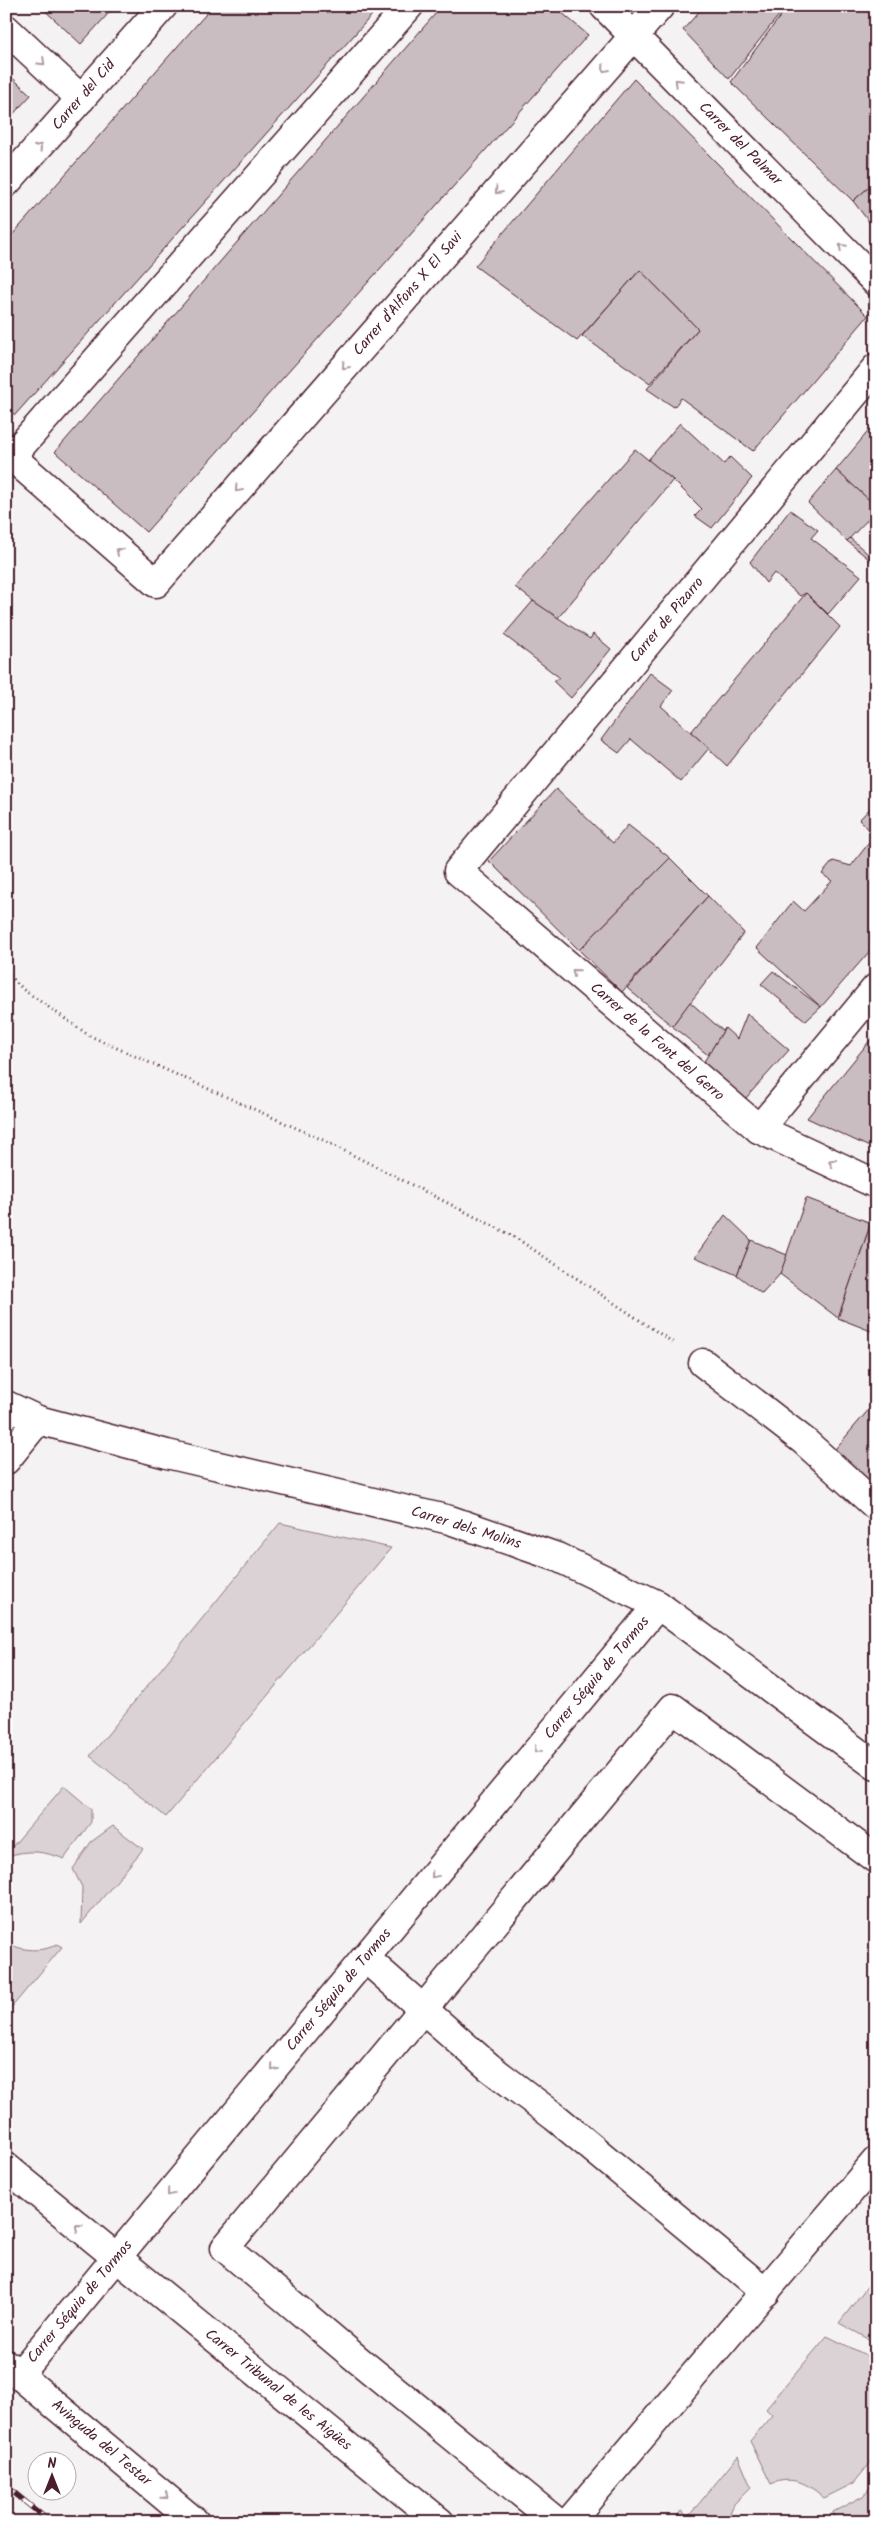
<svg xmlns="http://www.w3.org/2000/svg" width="882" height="2528" font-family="Kalam,sans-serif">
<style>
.green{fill:#dbd2d5;stroke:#927880}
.building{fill:#cabdc1;stroke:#4a1f2b}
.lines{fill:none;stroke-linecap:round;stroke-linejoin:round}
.minor-casing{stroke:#4a1f2b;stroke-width:31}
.path{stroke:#4a1f2b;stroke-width:3;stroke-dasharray:1 4;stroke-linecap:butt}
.minor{stroke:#fff;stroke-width:28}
.rail-casing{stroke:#4a1f2b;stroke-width:5.5}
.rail{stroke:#fff;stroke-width:4;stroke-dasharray:11;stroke-linecap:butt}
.oneway{stroke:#ae9aa0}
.labels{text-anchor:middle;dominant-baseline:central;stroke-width:5;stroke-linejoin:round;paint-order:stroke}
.street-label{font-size:15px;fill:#4a1f2b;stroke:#fff}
</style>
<rect width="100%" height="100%" fill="#f4f2f2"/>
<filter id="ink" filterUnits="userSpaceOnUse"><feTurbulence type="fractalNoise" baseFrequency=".02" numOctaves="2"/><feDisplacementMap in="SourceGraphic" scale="10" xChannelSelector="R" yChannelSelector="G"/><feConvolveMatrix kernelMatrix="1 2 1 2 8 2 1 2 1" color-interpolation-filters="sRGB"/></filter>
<g filter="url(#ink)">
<!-- green -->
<g class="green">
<polygon points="280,1523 391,1548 166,1817 90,1756"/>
<path d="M 64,1786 L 91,1809 L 91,1822 L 64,1859 C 44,1851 26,1849 6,1857 L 6,1854 Z"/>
<polygon points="113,1826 143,1849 81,1924 82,1887 73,1869 91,1842"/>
<path d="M 6,1942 C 20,1951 43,1953 57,1944 L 62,1947 L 6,2014 Z"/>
<polygon points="876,2275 876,2343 839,2323"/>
<path d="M 827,2336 L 876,2360 L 876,2456 L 854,2483 L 824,2498 C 808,2483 792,2475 771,2484 L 750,2441 L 772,2415 L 766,2409 Z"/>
<polygon points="738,2456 751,2487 734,2504 726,2522 672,2522 681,2511 688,2517"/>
<polygon points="876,2480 876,2522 835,2522 833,2512 863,2496"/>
</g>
<!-- building -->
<g class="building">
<polygon points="40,6 115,6 81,44"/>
<polygon points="213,6 380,6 15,415 6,407 6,242"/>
<polygon points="442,6 554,6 588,35 146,532 55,452"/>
<polygon points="704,6 786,6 729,79 683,30"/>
<polygon points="788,6 876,6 876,181 853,201 731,82"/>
<polygon points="6,72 31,95 6,122"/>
<polygon points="634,79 868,316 753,451 681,398 674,407 647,389 698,329 640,270 577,341 475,266"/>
<polygon points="876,181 876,231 853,201"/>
<polygon points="640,270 698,329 650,383 582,336"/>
<polygon points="876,422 876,506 836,470"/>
<polygon points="680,423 724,464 730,457 752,478 712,528 695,516 702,509 673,480 648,460"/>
<polygon points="635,449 673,480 557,619 515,587"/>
<polygon points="836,470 876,506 876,511 847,541 808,503"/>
<polygon points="790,510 818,530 811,538 861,576 828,614 806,593 800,596 774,573 766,583 750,562"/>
<polygon points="850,538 876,561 876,565 847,541"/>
<polygon points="806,593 840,627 727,766 691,732"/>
<polygon points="533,601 590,639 593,634 611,649 571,698 553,681 560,678 504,635"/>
<polygon points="650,673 673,690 661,706 709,748 681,782 631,739 619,753 601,740"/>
<polygon points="556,789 613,843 628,825 670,858 579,950 489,861"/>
<polygon points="876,802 876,944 821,1007 757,948 793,901 804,911 832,881 822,874 833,861 851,866 875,835 859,820"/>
<polygon points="670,858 708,896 622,992 579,950"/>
<polygon points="708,896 744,933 672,1026 627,988"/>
<polygon points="773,971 821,1007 806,1021 761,984"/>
<polygon points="690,1002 723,1031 708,1055 672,1026"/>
<polygon points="747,1014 789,1050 745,1099 703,1063 725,1028 737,1039"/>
<polygon points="876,1033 876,1150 807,1118"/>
<polygon points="806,1198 871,1223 838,1318 780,1274"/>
<polygon points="725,1215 751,1240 737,1275 695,1257"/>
<polygon points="871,1223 876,1226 876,1333 838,1318"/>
<polygon points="751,1240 787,1255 780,1274 762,1294 737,1275"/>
<polygon points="876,1401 876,1494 831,1454"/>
</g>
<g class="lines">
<!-- minor casing -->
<g class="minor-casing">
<g id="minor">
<polyline points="604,6 876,282"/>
<polyline points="6,29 81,99"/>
<polyline points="6,183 163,6"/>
<polyline points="876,368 458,871 759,1129 876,1184"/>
<polyline points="6,452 156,583 660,6"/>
<polyline points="11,457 409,6"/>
<polyline points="759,1129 876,988"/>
<polyline points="703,1363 804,1441 876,1506"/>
<polyline points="6,1405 38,1420 167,1454 450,1520 557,1557 658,1605 876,1766"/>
<polyline points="6,1460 38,1420"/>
<polyline points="365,1958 489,2067 555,2117 766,2292"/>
<polyline points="6,2167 440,2522"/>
<polyline points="6,2364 195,2522"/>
<polyline points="19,2375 658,1605"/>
<polyline points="557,2522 357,2359 225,2248 673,1708 876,1859"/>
<polyline points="569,2522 876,2161"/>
</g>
</g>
<!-- path -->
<polyline class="path" points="6,972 24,990 90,1036 323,1140 513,1236 674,1343"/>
<!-- minor -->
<use href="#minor" class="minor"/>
<!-- rail casing -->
<g class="rail-casing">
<polyline id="rail" points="6,2486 50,2522"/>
</g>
<!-- rail -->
<use href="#rail" class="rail"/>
</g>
<!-- one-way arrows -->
<defs><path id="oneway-chevron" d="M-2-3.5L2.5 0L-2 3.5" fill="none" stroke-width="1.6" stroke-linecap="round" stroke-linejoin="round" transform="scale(1.25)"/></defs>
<g class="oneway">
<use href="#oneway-chevron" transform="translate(42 62) rotate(43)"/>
<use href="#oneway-chevron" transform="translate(605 69) rotate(131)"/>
<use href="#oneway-chevron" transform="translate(678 82) rotate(-135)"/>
<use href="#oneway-chevron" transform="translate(39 147) rotate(-49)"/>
<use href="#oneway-chevron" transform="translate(498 191) rotate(131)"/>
<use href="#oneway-chevron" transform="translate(842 247) rotate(-135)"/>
<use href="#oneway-chevron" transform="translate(345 366) rotate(131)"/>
<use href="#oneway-chevron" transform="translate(238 489) rotate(131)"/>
<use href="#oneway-chevron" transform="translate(119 551) rotate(-139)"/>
<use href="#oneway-chevron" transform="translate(575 972) rotate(-139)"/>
<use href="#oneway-chevron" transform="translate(832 1163) rotate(-155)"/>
<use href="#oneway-chevron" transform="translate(537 1750) rotate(130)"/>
<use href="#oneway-chevron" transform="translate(434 1875) rotate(130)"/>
<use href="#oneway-chevron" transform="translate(274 2068) rotate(130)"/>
<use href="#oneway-chevron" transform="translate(170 2193) rotate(130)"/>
<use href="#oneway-chevron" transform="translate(78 2227) rotate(-140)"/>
<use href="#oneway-chevron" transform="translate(165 2496) rotate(40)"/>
</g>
</g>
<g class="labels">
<!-- street labels -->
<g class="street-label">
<text transform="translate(84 95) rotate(-49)">Carrer del Cid</text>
<text transform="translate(740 144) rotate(45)">Carrer del Palmar</text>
<text transform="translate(408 294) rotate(-49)">Carrer d'Alfons X El Savi</text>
<text transform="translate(667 620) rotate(-50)">Carrer de Pizarro</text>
<text transform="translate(657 1042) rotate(41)">Carrer de la Font del Gerro</text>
<text transform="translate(466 1528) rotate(17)">Carrer dels Molins</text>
<text transform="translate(597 1678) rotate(-50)">Carrer Séquia de Tormos</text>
<text transform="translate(339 1990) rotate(-50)">Carrer Séquia de Tormos</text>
<text transform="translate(80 2302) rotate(-50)">Carrer Séquia de Tormos</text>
<text transform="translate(278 2390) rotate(39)">Carrer Tribunal de les Aigües</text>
<text transform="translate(101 2443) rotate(40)">Avinguda del Testar</text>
</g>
</g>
<!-- margin -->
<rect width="882" height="2528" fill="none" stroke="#fff" stroke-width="25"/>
<rect x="12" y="12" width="857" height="2503" fill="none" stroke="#4a1f2b" stroke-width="2" filter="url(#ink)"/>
<!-- north arrow -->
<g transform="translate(52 2476)"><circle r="24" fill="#ffffff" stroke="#b7a5aa"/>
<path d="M0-4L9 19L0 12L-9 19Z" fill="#4a1f2b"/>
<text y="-8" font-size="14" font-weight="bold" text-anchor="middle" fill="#4a1f2b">N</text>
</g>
</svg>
